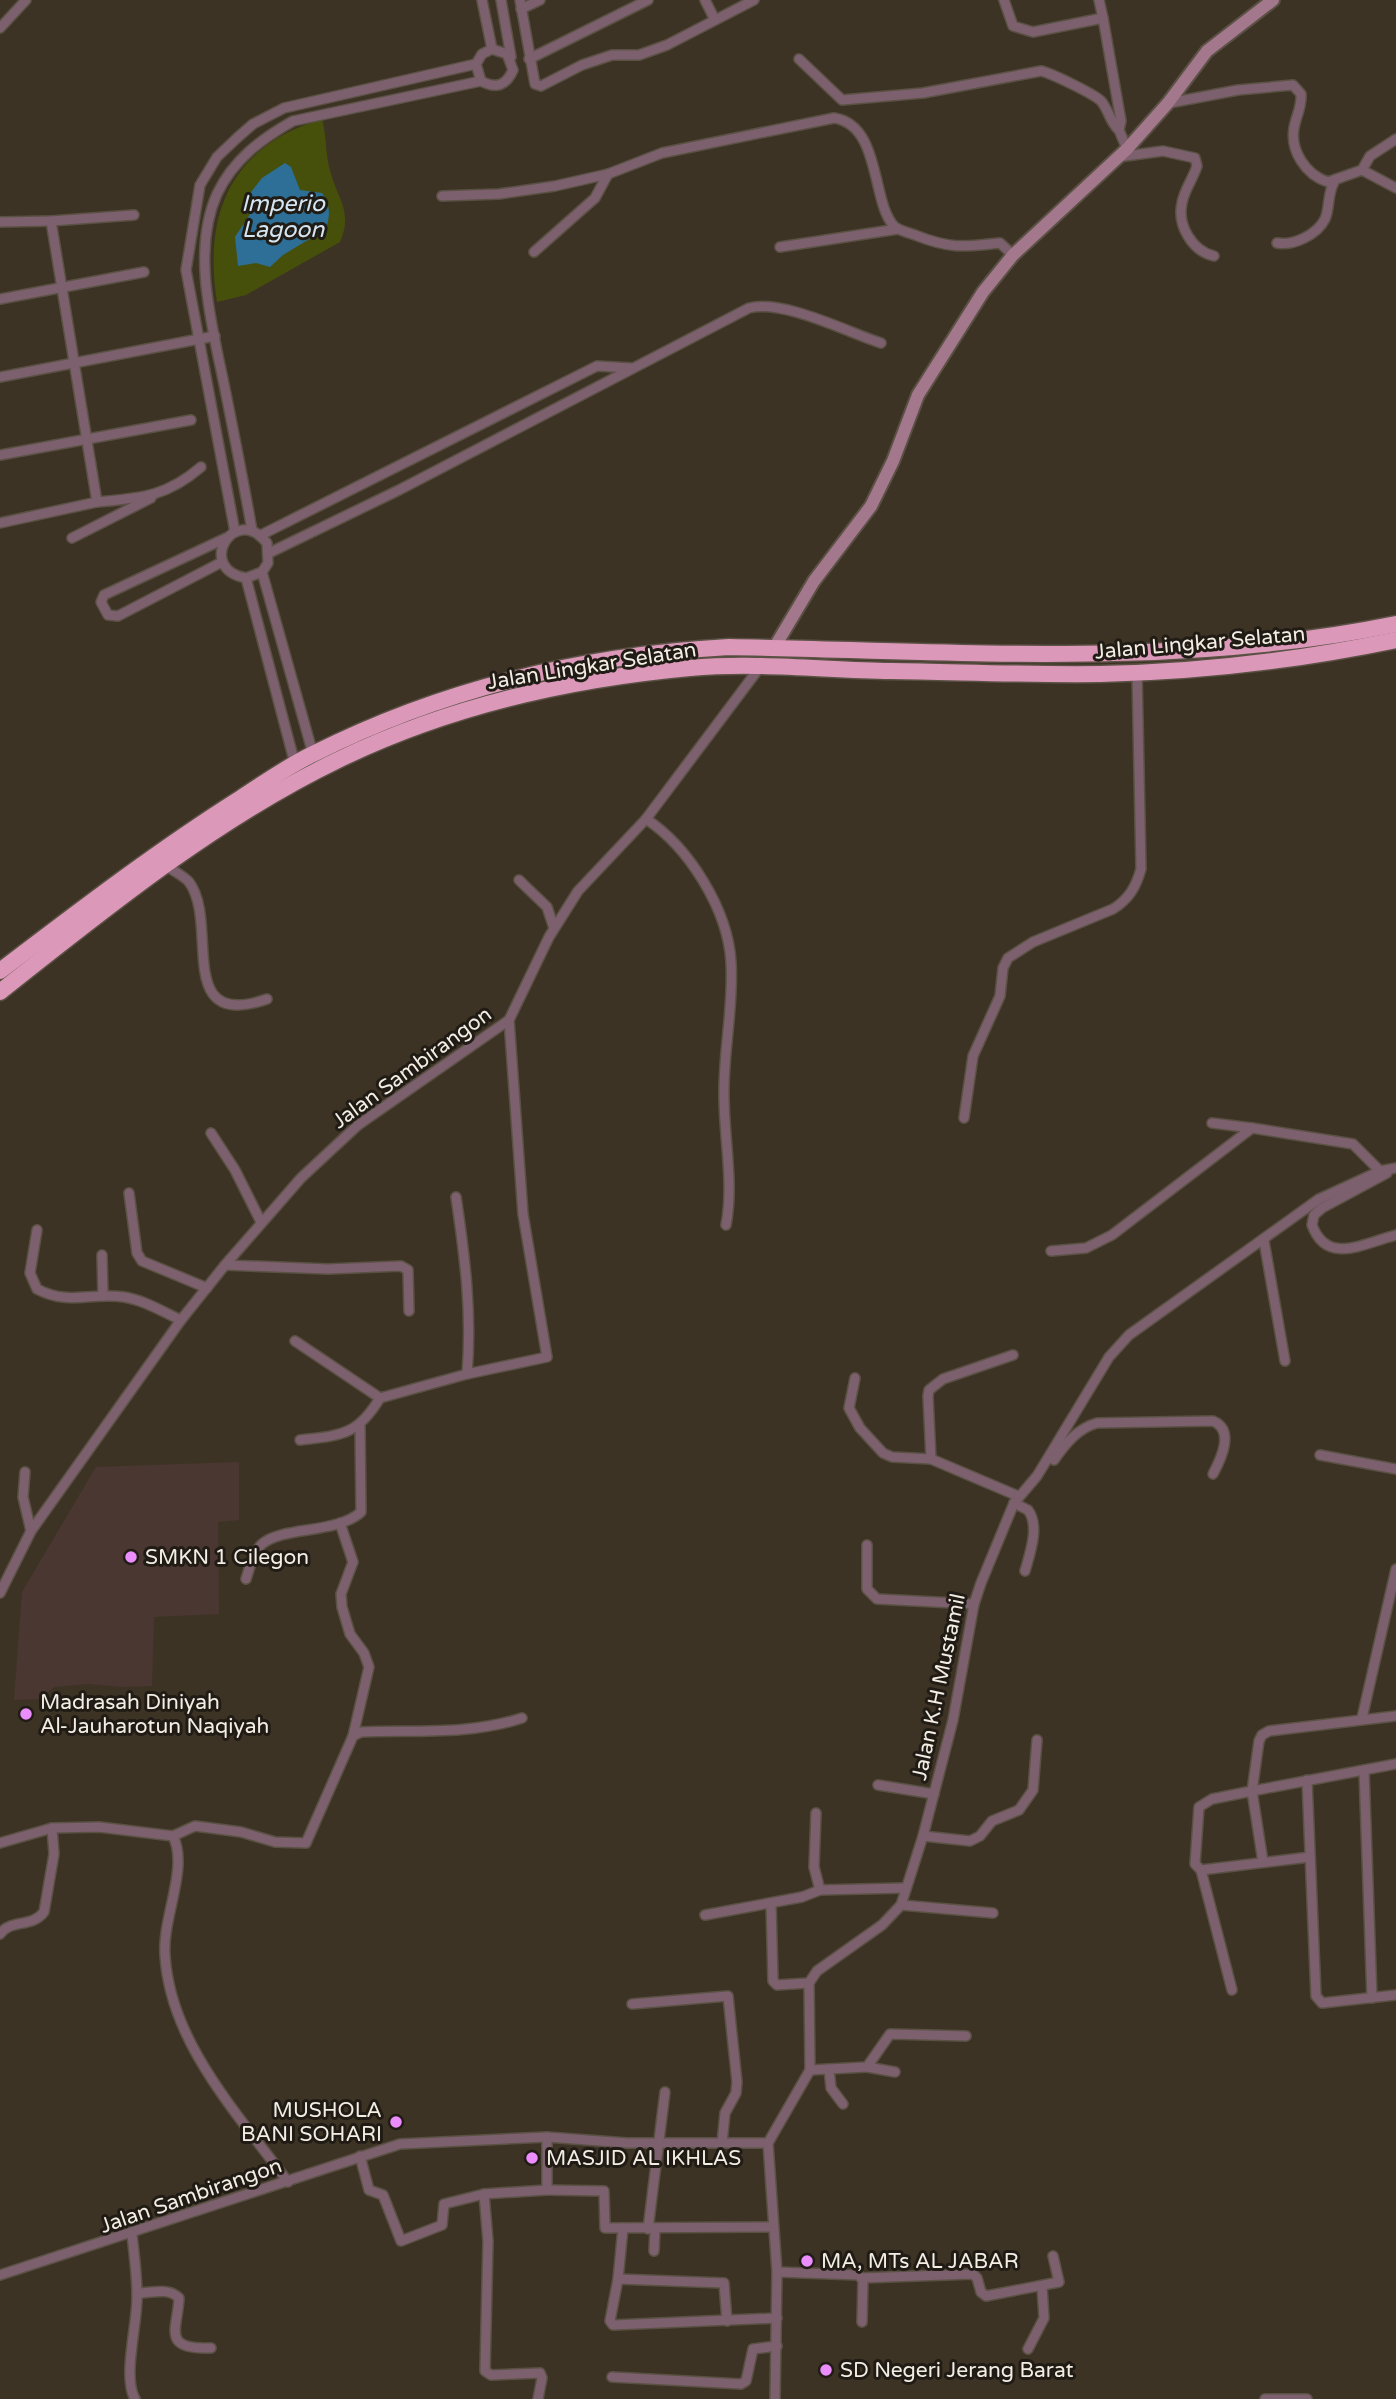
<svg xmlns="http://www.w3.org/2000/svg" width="1396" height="2399" font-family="'Varela Round',sans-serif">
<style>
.education{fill:#4b3731}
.green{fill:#46500a}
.water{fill:#2d6f97}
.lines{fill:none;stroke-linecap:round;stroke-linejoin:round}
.street-casing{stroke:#5a5144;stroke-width:12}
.secondary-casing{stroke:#5a5144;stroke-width:16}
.highway-casing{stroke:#5a5144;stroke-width:19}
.street{stroke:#7c606d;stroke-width:9}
.secondary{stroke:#a3778c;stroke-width:12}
.highway{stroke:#dc98b9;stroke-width:16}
.poi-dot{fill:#eb8dfc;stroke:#201c15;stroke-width:2.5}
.labels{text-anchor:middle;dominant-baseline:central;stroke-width:6;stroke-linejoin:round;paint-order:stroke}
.street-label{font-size:21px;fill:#f3ede4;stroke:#201c15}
.poi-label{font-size:21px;fill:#f3ede4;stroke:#201c15;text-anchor:start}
.water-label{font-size:23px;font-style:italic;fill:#d5e6f2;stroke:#201c15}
</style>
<rect width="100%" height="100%" fill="#3d3325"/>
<!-- education -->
<polygon class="education" points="239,1462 239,1520 218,1522 219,1614 154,1617 152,1686 124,1687 88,1684 54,1687 40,1699 14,1700 22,1592 96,1467"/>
<!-- green -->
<path class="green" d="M 322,119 C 327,137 325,156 331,174 C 338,199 353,213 340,242 L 246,295 L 217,302 C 203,214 231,146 322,119 Z"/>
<!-- water -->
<path class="water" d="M 285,163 L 291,167 L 300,190 L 322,193 C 331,205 330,216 326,229 L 283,255 L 270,267 L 256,263 L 238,266 L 235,237 L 250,214 L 248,196 L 262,178 Z"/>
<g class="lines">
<!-- street casing -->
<g class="street-casing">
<g id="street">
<polyline points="482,0 492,49"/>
<polyline points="501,0 511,57"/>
<polyline points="520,0 535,84 541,86 582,65 612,55 639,55 667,45 754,0"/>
<polyline points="705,0 715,20"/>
<polyline points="1004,0 1013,26 1033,32 1103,18 1121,121 1119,130 1127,149"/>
<polyline points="1099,0 1103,18"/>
<polyline points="521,9 540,0"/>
<polyline points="0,28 26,0"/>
<polyline points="529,59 648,0"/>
<path d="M 799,59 L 842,100 L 923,93 L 1041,71 C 1051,73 1094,94 1101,101 C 1109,110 1110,123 1119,130"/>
<path d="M 1169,103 L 1238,90 L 1293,85 L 1301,94 C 1302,107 1296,116 1294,128 C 1290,151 1306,175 1328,182 L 1362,170 L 1370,156 L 1396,139"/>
<path d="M 1118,157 L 1163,151 L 1195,158 L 1197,166 C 1193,179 1184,190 1182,203 C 1177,225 1192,251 1214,256"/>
<polyline points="1362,170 1396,188"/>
<path d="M 442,196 L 499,194 L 555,186 L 608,174 L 662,153 L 834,118 C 882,125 871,205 895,227 C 901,231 909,233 915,235 C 950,249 964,247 1000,243 L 1013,255"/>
<polyline points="0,222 51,221"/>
<path d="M 1277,243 C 1293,246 1317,235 1325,219 C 1330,208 1327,195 1334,182"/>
<polyline points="780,247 898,229"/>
<polyline points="534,252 595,198 608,174"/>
<polyline points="0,299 144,272"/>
<polyline points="0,377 215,336"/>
<polyline points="0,455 191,420"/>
<path d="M 97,502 C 141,498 166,497 201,467"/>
<polyline points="0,523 97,502 51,221 134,215"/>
<path d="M 252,530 C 244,485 235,439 226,394 C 214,332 190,254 217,194 C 233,160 261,139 293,121 L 481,81"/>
<path d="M 235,532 L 186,270 L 200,185 L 217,157 L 237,138 L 253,124 L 284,108 L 476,64 L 482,54 L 492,49 L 507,54 L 513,70 C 506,86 496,89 481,81 L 476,64"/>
<polyline points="261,535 597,366 631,368"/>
<polyline points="72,538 151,498"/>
<path d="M 269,553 L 399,490 L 749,308 C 783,299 847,332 881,343"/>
<polyline points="222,562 118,616 108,615 101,602 104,595 226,538"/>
<path d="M 262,572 L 246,578 C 195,569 234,502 267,543 L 268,563 L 262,572 L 313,754"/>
<polyline points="246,578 295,764"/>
<path d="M 646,819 C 689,847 728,910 731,962 C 734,1006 723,1052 724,1096 C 724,1138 734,1184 726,1225"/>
<path d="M 167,866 C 173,871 184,876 189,882 C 220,923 173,1032 267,999"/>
<polyline points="519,880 547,907 554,928"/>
<path d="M 964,1118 L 973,1056 L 1000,996 L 1003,968 L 1008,958 L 1033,942 L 1113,909 C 1129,899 1136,887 1141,869 L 1137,672"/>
<polyline points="1212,1123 1252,1128"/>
<polyline points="211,1133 235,1170 261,1222"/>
<path d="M 1387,1173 L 1322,1208 L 1314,1215 L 1312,1225 C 1327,1266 1364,1243 1396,1235"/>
<polyline points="129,1193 137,1253 142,1261 207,1288"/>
<path d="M 456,1197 C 465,1257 472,1313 467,1374"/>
<path d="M 37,1230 L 30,1273 L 37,1289 C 69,1306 91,1292 124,1297 C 144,1300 163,1312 181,1320"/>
<polyline points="1264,1241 1285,1361"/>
<polyline points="1051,1251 1086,1248 1112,1235 1252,1128 1353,1144 1380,1171"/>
<polyline points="102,1255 103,1296"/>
<polyline points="225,1265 328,1269 401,1266 408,1270 409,1311"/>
<polyline points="295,1341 380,1398 467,1374 547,1357 523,1214 509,1020"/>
<polyline points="1013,1355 943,1379 929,1390 928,1396 931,1459 1018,1496"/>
<polyline points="855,1378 849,1408 860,1428 883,1453 892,1457 931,1459"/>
<path d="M 300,1440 C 341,1435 357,1436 380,1398"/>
<polyline points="1320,1455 1396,1469"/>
<path d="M 1054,1460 C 1065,1444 1078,1428 1097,1423 L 1213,1421 C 1235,1430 1221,1459 1213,1474"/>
<polyline points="25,1472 23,1497 31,1531"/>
<path d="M 1014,1503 L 1028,1510 C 1040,1526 1030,1553 1025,1571"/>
<polyline points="340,1523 353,1562 341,1594 342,1607 350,1634 364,1653 369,1667 353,1736"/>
<polyline points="867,1545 867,1589 877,1599 974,1604"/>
<path d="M 246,1579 C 250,1567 253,1552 262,1544 C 283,1526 337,1534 361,1512 L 360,1426"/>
<polyline points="0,1593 31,1531 181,1320 225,1265 301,1178 358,1125 509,1020 549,937 578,891 646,819 760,667"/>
<polyline points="1362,1718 1396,1569"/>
<polyline points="1364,1770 1372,1998"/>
<polyline points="1307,1780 1316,1996 1322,2003 1396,1995"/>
<polyline points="878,1785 934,1794"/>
<polyline points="816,1813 814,1867 820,1890 904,1888"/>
<path d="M 173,1836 C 189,1868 162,1918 165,1955 C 170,2043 239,2115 288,2182"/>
<polyline points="923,1836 970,1841 980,1836 992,1821 1019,1810 1033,1790 1037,1740"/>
<path d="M 0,1843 L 52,1828 L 99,1827 L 173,1836 L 195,1826 L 241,1832 L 275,1842 L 306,1843 L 353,1736 L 361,1732 C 415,1730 470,1735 522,1718"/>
<polyline points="1310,1857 1201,1870 1195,1864 1199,1807 1212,1799 1252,1791 1259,1741 1262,1735 1269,1731 1396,1716"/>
<polyline points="1263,1862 1252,1791 1396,1764"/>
<polyline points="1201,1870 1232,1990"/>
<polyline points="771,1903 773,1981 777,1985 809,1983"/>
<polyline points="901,1905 993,1913"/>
<polyline points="705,1915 802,1897 820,1890"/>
<path d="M 0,1934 C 10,1919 32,1928 44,1912 L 54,1854 L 52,1828"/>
<polyline points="632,2004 728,1996 737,2082 736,2093 725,2113 722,2143"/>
<polyline points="867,2067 895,2072"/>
<polyline points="829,2069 831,2088 843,2104"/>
<polyline points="810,2070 867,2067 890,2034 966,2036"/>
<polyline points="360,2156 369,2190 383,2195 401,2241 442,2225 444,2204 484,2194"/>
<polyline points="547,2190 604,2191 605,2228 772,2227"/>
<polyline points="623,2228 618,2279 724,2283 727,2321"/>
<polyline points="648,2229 665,2092"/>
<path d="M 132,2234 C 134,2254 137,2275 137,2295 C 138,2323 122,2376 135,2399"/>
<polyline points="654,2251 655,2229"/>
<polyline points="777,2272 859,2275 863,2280 862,2322"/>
<polyline points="0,2275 400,2144 547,2137 627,2143 768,2143"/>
<polyline points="861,2278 973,2274 977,2278 981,2292 986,2296 1059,2282 1053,2256"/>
<polyline points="618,2279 610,2321 613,2325 777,2318"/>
<path d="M 137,2293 C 152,2293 168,2287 179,2298 C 178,2328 160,2350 211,2348"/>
<polyline points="1028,2349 1044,2318 1042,2286"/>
<polyline points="612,2377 741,2384 746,2381 753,2349 777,2346"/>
<polyline points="538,2399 542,2378 540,2373 491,2375 485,2371 488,2241 484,2194 547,2190 547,2137"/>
<polyline points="775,2399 777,2272 768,2143 810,2070 809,1983 817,1971 882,1925 901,1905 923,1836 953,1720 974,1604 981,1583 1014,1503 1037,1476 1109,1357 1129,1335 1319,1199 1380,1171 1396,1168"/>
<polyline points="1265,2399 1307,2399"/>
</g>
</g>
<!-- secondary casing -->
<g class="secondary-casing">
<polyline id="secondary" points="774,648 814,581 871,506 893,461 918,395 983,292 1013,255 1127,149 1168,103 1207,51 1273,0"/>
</g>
<!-- highway casing -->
<g class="highway-casing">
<g id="highway">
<path d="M 0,971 C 79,911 157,851 241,798 C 264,783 288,766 313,754 C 444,688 583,655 729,647 C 951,651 1177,669 1396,624"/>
<path d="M 0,992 C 106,908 216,819 338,760 C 447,707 569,679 690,668 C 756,662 824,670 891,671 C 961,672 1030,675 1100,674 C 1199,672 1300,660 1396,640"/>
</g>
</g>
<!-- street -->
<use href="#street" class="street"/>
<!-- secondary -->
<use href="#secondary" class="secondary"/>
<!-- highway -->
<use href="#highway" class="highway"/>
</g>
<!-- markers -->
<g class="poi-dot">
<circle cx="131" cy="1557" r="7"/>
<circle cx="26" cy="1714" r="7"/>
<circle cx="396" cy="2122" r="7"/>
<circle cx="532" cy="2158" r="7"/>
<circle cx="807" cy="2261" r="7"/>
<circle cx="826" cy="2370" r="7"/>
</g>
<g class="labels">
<!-- street labels -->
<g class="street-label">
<text transform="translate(1200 643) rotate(-5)">Jalan Lingkar Selatan</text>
<text transform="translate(592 666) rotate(-9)">Jalan Lingkar Selatan</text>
<text transform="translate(412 1068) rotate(-36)">Jalan Sambirangon</text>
<text transform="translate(939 1687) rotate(-78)">Jalan K.H Mustamil</text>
<text transform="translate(191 2196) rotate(-19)">Jalan Sambirangon</text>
</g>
<!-- poi labels -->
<g class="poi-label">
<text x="145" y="1557">SMKN 1 Cilegon</text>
<text x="40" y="1702">Madrasah Diniyah<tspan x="40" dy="24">Al-Jauharotun Naqiyah</tspan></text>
<text x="382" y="2110" text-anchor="end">MUSHOLA<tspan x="382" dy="24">BANI SOHARI</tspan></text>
<text x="546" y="2158">MASJID AL IKHLAS</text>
<text x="821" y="2261">MA, MTs AL JABAR</text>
<text x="840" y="2370">SD Negeri Jerang Barat</text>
</g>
<!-- water labels -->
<g class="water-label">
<text x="283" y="204">Imperio<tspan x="283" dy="26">Lagoon</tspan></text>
</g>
</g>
</svg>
